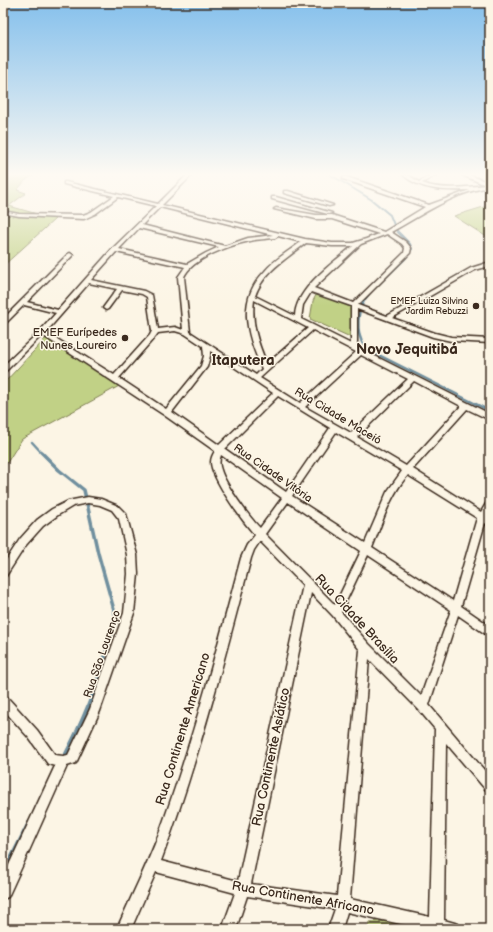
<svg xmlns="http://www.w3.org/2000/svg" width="493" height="932" font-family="'Balsamiq Sans',sans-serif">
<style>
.green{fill:#c1d186;stroke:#7e7e52}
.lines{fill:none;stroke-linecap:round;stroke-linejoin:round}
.stream-far3{stroke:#6f8f9e;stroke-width:2}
.stream-far2{stroke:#6f8f9e;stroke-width:2.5}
.stream-far1{stroke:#6f8f9e;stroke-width:3.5}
.stream{stroke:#6f8f9e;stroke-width:4.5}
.street-casing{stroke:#3b2a1e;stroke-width:3}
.street{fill:#fcf5e5;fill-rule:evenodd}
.poi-dot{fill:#3b2a1e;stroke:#fcf5e5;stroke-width:1.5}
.labels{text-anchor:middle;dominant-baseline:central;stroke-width:3;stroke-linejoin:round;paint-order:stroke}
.far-poi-label{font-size:9px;fill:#3b2a1e;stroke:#fcf5e5;text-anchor:end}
.poi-label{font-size:11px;fill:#3b2a1e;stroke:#fcf5e5;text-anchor:end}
.street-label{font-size:11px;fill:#3b2a1e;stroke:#fcf5e5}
.near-street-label{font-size:13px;fill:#3b2a1e;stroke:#fcf5e5}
.district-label{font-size:15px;font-weight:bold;fill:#3b2a1e;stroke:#fcf5e5}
</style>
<rect width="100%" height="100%" fill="#fcf5e5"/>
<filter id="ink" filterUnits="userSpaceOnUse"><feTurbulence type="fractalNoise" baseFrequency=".025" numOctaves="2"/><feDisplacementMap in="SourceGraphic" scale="8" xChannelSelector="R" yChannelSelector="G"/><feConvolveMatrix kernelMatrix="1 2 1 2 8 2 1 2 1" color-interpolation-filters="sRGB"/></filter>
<g filter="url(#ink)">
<!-- green -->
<g class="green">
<polygon points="3,175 34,175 26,180 17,190 26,193 9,206 55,219 3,266"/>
<polygon points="490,205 490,239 454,216"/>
<polygon points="317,293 354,306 357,340 310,319 313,301"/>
<polygon points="48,336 121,385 22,439 3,469 3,384"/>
<polygon points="390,921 431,929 368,929 369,922"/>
</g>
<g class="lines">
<!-- stream-far3 -->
<g class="stream-far3">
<polyline points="331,175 372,200 390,215 396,230 410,244 412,249 406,258 374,289"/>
<polyline points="368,295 370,293"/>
</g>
<!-- stream-far2 -->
<g class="stream-far2">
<path d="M 369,294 C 356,308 355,332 365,348 L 490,411"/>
<polyline points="32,442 42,453"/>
</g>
<!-- stream-far1 -->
<polyline class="stream-far1" points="41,452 59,470 84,490 98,553 116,617 104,660"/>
<!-- stream -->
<g class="stream">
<path d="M 64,758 C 81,726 95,694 104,659"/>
<polyline points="3,875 29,823"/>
</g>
<!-- street casing -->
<g class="street-casing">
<g id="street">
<path d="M 187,175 L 192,175 L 162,205 L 305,239 L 332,243 L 353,243 L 366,239 L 379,234 L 332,219 L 316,219 L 274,209 L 276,208 L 316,215 L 332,215 L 384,232 L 425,207 L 343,179 L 343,177 L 347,177 L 429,205 L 470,190 C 446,191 421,191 403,175 L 408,175 L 419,182 L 430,175 L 436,175 L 422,183 C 442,191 466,187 486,185 L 462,175 L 469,175 L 490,183 L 490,187 C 454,192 422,215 391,232 L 406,242 L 411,248 L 410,253 L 358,305 L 387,316 L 471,268 L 490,262 L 490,266 L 475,270 L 392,318 L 435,333 L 451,337 L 490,339 L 490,343 L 451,341 L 433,337 L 357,309 L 357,347 L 490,414 L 490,420 L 467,409 L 413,469 L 481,512 L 487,502 L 490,501 L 490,511 L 487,516 L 490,518 L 490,526 L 485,523 L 461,606 L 490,626 L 490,637 L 458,615 L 429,705 L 490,777 L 490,792 L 486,790 L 446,743 L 444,920 L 458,924 L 460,929 L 423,929 L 347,912 L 342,929 L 328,929 L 335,909 L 247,896 L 236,929 L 222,929 L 235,893 L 156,872 L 131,929 L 117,929 C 133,892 152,856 165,817 C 195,732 218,645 241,558 L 247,545 L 255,535 C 243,522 211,478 211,462 C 211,458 213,454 215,451 L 164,415 L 42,335 L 5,372 L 3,372 L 3,366 L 40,331 L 56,313 L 24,305 L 5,324 L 3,325 L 3,319 L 68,254 L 70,253 L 73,255 L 72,256 L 27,302 L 58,310 L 112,249 L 156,206 L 118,197 L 95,214 L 84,219 L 19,216 L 3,213 L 3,211 L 19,214 L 83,215 L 91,212 L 114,196 L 64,184 L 64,182 L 66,182 L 158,204 ZM 160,207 L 273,235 L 248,238 L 225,246 L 142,225 ZM 139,228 L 219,247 L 206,253 L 187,264 L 119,249 ZM 387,234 L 402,244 L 405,248 L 404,253 L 353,303 L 314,288 L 361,244 ZM 278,236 L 301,242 C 289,251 275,259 265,271 C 236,300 247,335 262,369 L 256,375 L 190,332 L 184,277 C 192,258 231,245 250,241 C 258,239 267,239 275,238 ZM 306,243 L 332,246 L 353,246 C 333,263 296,288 295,316 L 255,296 C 264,271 286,259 306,243 ZM 116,252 L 185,267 L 178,277 L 183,330 L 175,327 L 158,329 L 152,295 L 144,291 L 91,280 ZM 89,283 L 117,289 L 103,308 L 106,310 L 108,309 L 122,290 L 142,294 L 147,297 L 152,331 L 150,335 L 114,375 L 46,332 ZM 311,292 L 351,306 L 351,344 L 301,319 L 303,305 ZM 254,300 L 308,328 L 267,364 C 258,344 251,323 254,300 ZM 313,330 L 356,352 L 300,403 L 260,378 ZM 175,331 L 185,334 L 203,346 L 204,356 L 201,366 L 166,409 L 119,378 L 155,337 L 158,333 ZM 210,351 L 273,393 L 219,445 L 172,412 L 207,367 L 210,356 ZM 361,355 L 408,379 L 351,433 L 305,407 ZM 414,381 L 461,406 L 406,466 L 357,437 ZM 278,396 L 330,428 L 286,492 L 225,449 ZM 336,432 L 402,471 L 387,492 L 365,543 L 292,496 ZM 221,455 L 282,498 L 260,528 C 249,517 225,484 221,470 C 219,465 219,460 221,455 ZM 408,475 L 477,518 L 453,601 L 372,548 C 382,523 390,495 408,475 ZM 288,502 L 361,551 L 335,605 L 265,534 ZM 260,541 L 303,585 L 238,881 L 161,861 C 198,762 224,660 251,558 L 254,550 ZM 368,555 L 451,610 L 421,696 L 369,644 L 341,612 ZM 311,593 L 333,616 L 360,650 L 337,896 L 251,884 ZM 369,659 L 419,710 L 435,729 L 430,917 L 350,899 Z"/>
<polygon points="284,191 288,191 333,205 329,206 284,193"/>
<polygon points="272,197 276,197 332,213 328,214 272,199"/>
<polygon points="88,497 101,499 118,506 126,514 137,555 138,574 134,613 100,711 76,763 67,766 29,851 8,897 3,899 3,878 55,766 48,764 29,738 3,709 3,696 7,697 37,730 55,755 63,756 68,755 90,709 124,613 128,574 127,555 119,519 112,510 100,505 88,503 73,506 58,515 43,526 26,545 6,576 3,577 3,565 20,539 37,520 52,509 68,501"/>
</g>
</g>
<!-- street -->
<use href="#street" class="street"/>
</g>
</g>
<!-- sky -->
<linearGradient id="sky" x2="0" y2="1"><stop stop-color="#85c0ec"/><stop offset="0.57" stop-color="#fefaf3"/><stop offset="1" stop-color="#fefaf3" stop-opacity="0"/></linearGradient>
<rect width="493" height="306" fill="url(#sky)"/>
<!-- markers -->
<g class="poi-dot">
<circle cx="476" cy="306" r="4"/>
<circle cx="125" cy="338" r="4"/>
</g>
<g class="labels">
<!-- far-poi labels -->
<g class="far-poi-label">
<text x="468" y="301">EMEF Luiza Silvina<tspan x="468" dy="10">Jardim Rebuzzi</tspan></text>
</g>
<!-- poi labels -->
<g class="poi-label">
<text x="117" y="332">EMEF Eurípedes<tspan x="117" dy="13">Nunes Loureiro</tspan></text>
</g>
<!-- street labels -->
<g class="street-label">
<text transform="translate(338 416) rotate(31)">Rua Cidade Maceió</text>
<text transform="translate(273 473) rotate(35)">Rua Cidade Vitória</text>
<text transform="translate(102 654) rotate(-71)">Rua São Lourenço</text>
</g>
<!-- near-street labels -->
<g class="near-street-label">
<text transform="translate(357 619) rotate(47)">Rua Cidade Brasília</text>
<text transform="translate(183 729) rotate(-73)">Rua Continente Americano</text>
<text transform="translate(271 757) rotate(-78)">Rua Continente Asiático</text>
<text transform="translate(303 898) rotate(10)">Rua Continente Africano</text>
</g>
<!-- district labels -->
<g class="district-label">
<text x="407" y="349">Novo Jequitibá</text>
<text x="243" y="360">Itaputera</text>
</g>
</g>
<!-- margin -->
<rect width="493" height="932" fill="none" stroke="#fcf5e5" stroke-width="16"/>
<rect x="8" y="8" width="477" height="916" fill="none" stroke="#3b2a1e" stroke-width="1.5" filter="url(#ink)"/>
</svg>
